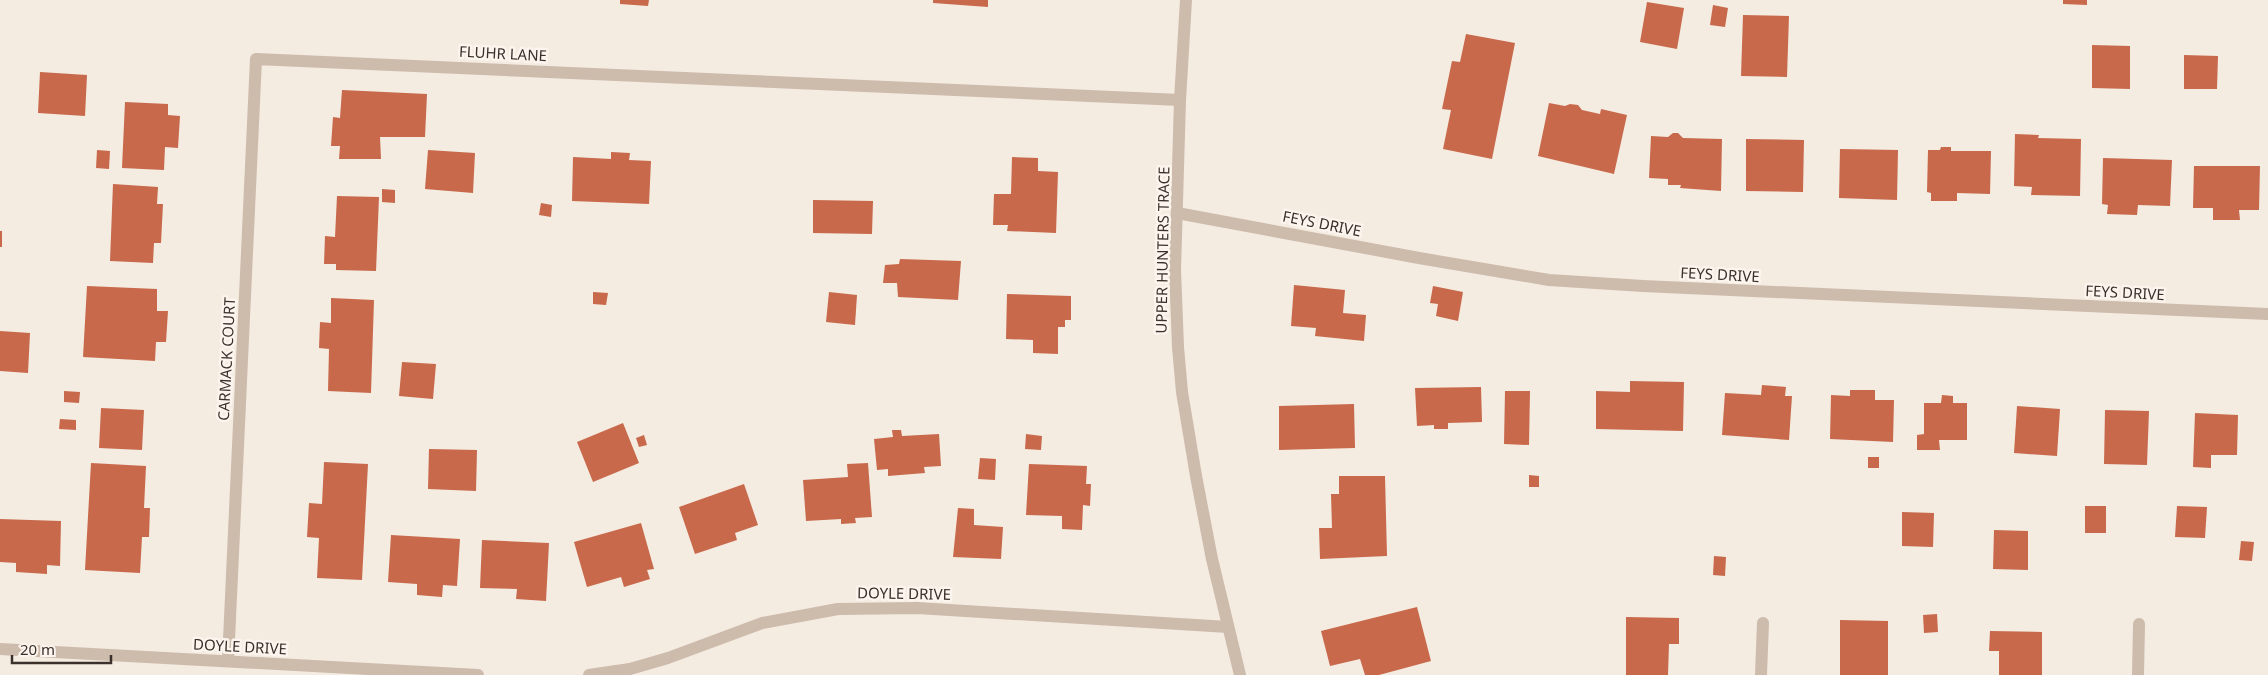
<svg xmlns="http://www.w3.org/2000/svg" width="2268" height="675" font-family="'Noto Sans',sans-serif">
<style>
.building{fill:#c8694b}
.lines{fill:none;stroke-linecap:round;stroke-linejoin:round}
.minor{stroke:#cdbbac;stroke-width:12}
.labels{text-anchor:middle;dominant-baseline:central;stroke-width:5;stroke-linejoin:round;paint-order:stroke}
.street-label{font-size:15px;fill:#3b302b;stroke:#fbf5ee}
</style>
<rect width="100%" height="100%" fill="#f4ebe1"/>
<!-- building -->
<g class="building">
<polygon points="620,0 649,0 648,6 620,4"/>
<polygon points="933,0 988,0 988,7 933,3"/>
<polygon points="2063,0 2087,0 2087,5 2063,4"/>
<polygon points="1647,2 1684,8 1677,49 1640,42"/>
<polygon points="1713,5 1728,8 1725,27 1710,25"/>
<polygon points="1743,15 1789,16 1787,77 1741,76"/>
<polygon points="1466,34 1515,43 1492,159 1443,149 1451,110 1442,109 1452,61 1460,62"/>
<polygon points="2092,45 2130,46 2130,89 2092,88"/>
<polygon points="2184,55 2218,56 2217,89 2184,89"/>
<polygon points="40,72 87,75 85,116 38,113"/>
<polygon points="342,90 427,94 425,137 380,137 381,159 339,159 340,146 331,146 333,117 340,118"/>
<polygon points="125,102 168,104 168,115 180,116 178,148 165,147 164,170 122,168"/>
<polygon points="1549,103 1565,106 1570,104 1578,105 1582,110 1600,114 1601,109 1627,115 1614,174 1538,156"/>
<polygon points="1673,133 1678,133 1683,138 1722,139 1721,191 1680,188 1681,185 1668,185 1668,179 1649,178 1651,136 1668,137"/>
<polygon points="2015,134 2039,135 2038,138 2081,139 2080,196 2031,195 2032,187 2014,186"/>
<polygon points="1746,139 1804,140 1803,192 1746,191"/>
<polygon points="1941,147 1951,147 1951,151 1991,151 1990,194 1957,193 1957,201 1931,201 1931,193 1927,192 1928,150 1940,150"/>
<polygon points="1840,149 1898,150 1897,200 1839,198"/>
<polygon points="97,150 110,151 109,169 96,168"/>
<polygon points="428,150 475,153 473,193 425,189"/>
<polygon points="611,152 630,153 629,160 651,161 649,204 572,201 573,157 611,159"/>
<polygon points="1012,157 1038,158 1038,171 1058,172 1056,233 1007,231 1008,225 993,225 994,194 1011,194"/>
<polygon points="2103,158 2172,160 2170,206 2138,205 2137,215 2107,214 2108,205 2102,204"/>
<polygon points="2194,166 2260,166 2259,210 2239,210 2240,220 2213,220 2213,208 2193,208"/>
<polygon points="113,184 158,187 157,204 163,204 161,243 154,243 153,263 110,261"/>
<polygon points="382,189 395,190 395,203 382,202"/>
<polygon points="337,196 379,197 376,271 336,270 336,264 324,264 325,236 335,237"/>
<polygon points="813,200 873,201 872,234 813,233"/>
<polygon points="541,203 552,205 551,217 539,215"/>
<rect x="0" y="231" width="2" height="16"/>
<polygon points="900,259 961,261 958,300 898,297 897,283 883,283 885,265 899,264"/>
<polygon points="1294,285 1345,290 1343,313 1366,315 1364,341 1315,336 1316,328 1291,326"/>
<polygon points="87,286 157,289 157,311 168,311 166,342 156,342 155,361 83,357"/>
<polygon points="1433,286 1463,292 1458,321 1436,316 1438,304 1430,303"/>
<polygon points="593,292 608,293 606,305 593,304"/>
<polygon points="829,292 857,295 855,325 826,322"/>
<polygon points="1007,294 1071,296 1071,320 1065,320 1065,327 1058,327 1058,354 1033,353 1033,340 1006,339"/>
<polygon points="331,298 374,300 371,393 328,391 329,349 319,348 320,322 331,323"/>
<polygon points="0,331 30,333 28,373 0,371"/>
<polygon points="402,362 436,364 433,399 399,396"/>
<polygon points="1630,381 1684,382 1683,431 1596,429 1596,391 1630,392"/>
<polygon points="1762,385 1786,387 1785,396 1792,396 1789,440 1722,435 1725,393 1761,395"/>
<polygon points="1481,387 1482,422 1448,423 1448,429 1434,429 1434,425 1417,426 1415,388"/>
<polygon points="1850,390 1875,390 1875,400 1894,400 1893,442 1830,439 1831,395 1850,396"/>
<polygon points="64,391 80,392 79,403 64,402"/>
<polygon points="1505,391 1530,391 1529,445 1504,444"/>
<polygon points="1942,395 1953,396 1953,403 1967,403 1967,440 1939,440 1940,450 1917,450 1917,435 1924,434 1924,403 1941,403"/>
<polygon points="1354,404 1355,448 1279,450 1279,406"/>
<polygon points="2017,406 2060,409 2057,456 2014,453"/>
<polygon points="101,408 144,410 142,450 99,448"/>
<polygon points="2105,410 2149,411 2147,465 2104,464"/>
<polygon points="2195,413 2238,415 2237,455 2211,455 2211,468 2193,467"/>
<polygon points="60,419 76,420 76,430 59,429"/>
<polygon points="623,423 639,463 593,482 577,442"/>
<polygon points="892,430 901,430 902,436 939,434 941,466 924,467 925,473 888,476 888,469 877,470 874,439 893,437"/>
<polygon points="1026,434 1042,436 1041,450 1025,449"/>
<polygon points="644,435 647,445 639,447 636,438"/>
<polygon points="429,449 477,450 476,491 428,489"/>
<rect x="1868" y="457" width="11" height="11"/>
<polygon points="980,458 996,459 995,480 978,479"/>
<polygon points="324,462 368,464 362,580 317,578 319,538 307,537 309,503 322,504"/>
<polygon points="91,463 146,466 144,508 150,508 149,537 142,537 140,573 85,570"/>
<polygon points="868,463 872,517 855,518 856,523 841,524 841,519 806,521 803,480 848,477 847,464"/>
<polygon points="1029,464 1087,466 1086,484 1091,484 1090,506 1083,505 1082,530 1062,529 1062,516 1026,515"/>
<polygon points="1529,475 1539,476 1539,487 1529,487"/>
<polygon points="1339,476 1385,476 1387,556 1320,559 1319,528 1332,528 1331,494 1339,494"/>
<polygon points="744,484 758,525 735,533 737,540 695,554 679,507"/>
<rect x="2085" y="506" width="21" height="27"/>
<polygon points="2177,506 2207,507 2205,538 2175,537"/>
<polygon points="958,508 974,509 974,525 1003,527 1001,559 953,557"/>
<polygon points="1902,512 1934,513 1933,547 1902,546"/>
<polygon points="0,519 61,521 60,566 47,565 47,574 16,572 16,563 0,562"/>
<polygon points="641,523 654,569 647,570 650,579 624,587 621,577 587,587 574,542"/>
<polygon points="1994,530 2028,531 2028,570 1993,569"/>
<polygon points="391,535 460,539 457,586 443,585 442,597 417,595 417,584 388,582"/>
<polygon points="482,540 549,543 546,601 516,599 517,589 480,588"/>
<polygon points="2241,541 2254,542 2252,561 2239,560"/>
<polygon points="1714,556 1726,557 1725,576 1713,575"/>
<polygon points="1417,607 1431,661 1379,675 1365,675 1360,659 1330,666 1321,631"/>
<polygon points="1937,614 1938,632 1924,633 1923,615"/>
<polygon points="1626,617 1679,618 1679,644 1669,644 1668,675 1626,675"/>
<polygon points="1840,620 1888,621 1888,675 1840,675"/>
<polygon points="1990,631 2042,632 2042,675 1999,675 1999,651 1989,651"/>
</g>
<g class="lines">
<!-- minor -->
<g class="minor">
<polyline points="1186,0 1180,100 1175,270 1178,347 1182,392 1196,476 1212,559 1240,675"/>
<polyline points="1177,213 1419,258 1549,280 1643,286 2268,314"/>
<polyline points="0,649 478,675"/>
<polyline points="228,661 256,59 1180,100"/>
<polyline points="589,675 630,669 668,658 762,623 838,609 917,608 1228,627"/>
<polyline points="1761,675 1763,623"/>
<polyline points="2138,675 2139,624"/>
</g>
</g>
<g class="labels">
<!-- street labels -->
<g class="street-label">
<text transform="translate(503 53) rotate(3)">FLUHR LANE</text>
<text transform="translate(1322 223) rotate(11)">FEYS DRIVE</text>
<text transform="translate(1162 250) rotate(-89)">UPPER HUNTERS TRACE</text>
<text transform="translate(1720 274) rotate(3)">FEYS DRIVE</text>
<text transform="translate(2125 292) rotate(3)">FEYS DRIVE</text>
<text transform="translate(226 359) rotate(-87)">CARMACK COURT</text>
<text transform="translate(904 593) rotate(1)">DOYLE DRIVE</text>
<text transform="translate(240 646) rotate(3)">DOYLE DRIVE</text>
</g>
</g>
<!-- scale -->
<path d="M12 655v8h99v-8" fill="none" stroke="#3b302b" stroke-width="2.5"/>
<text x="20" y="655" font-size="15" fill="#3b302b" stroke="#fbf5ee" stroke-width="4" paint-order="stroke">20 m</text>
</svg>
